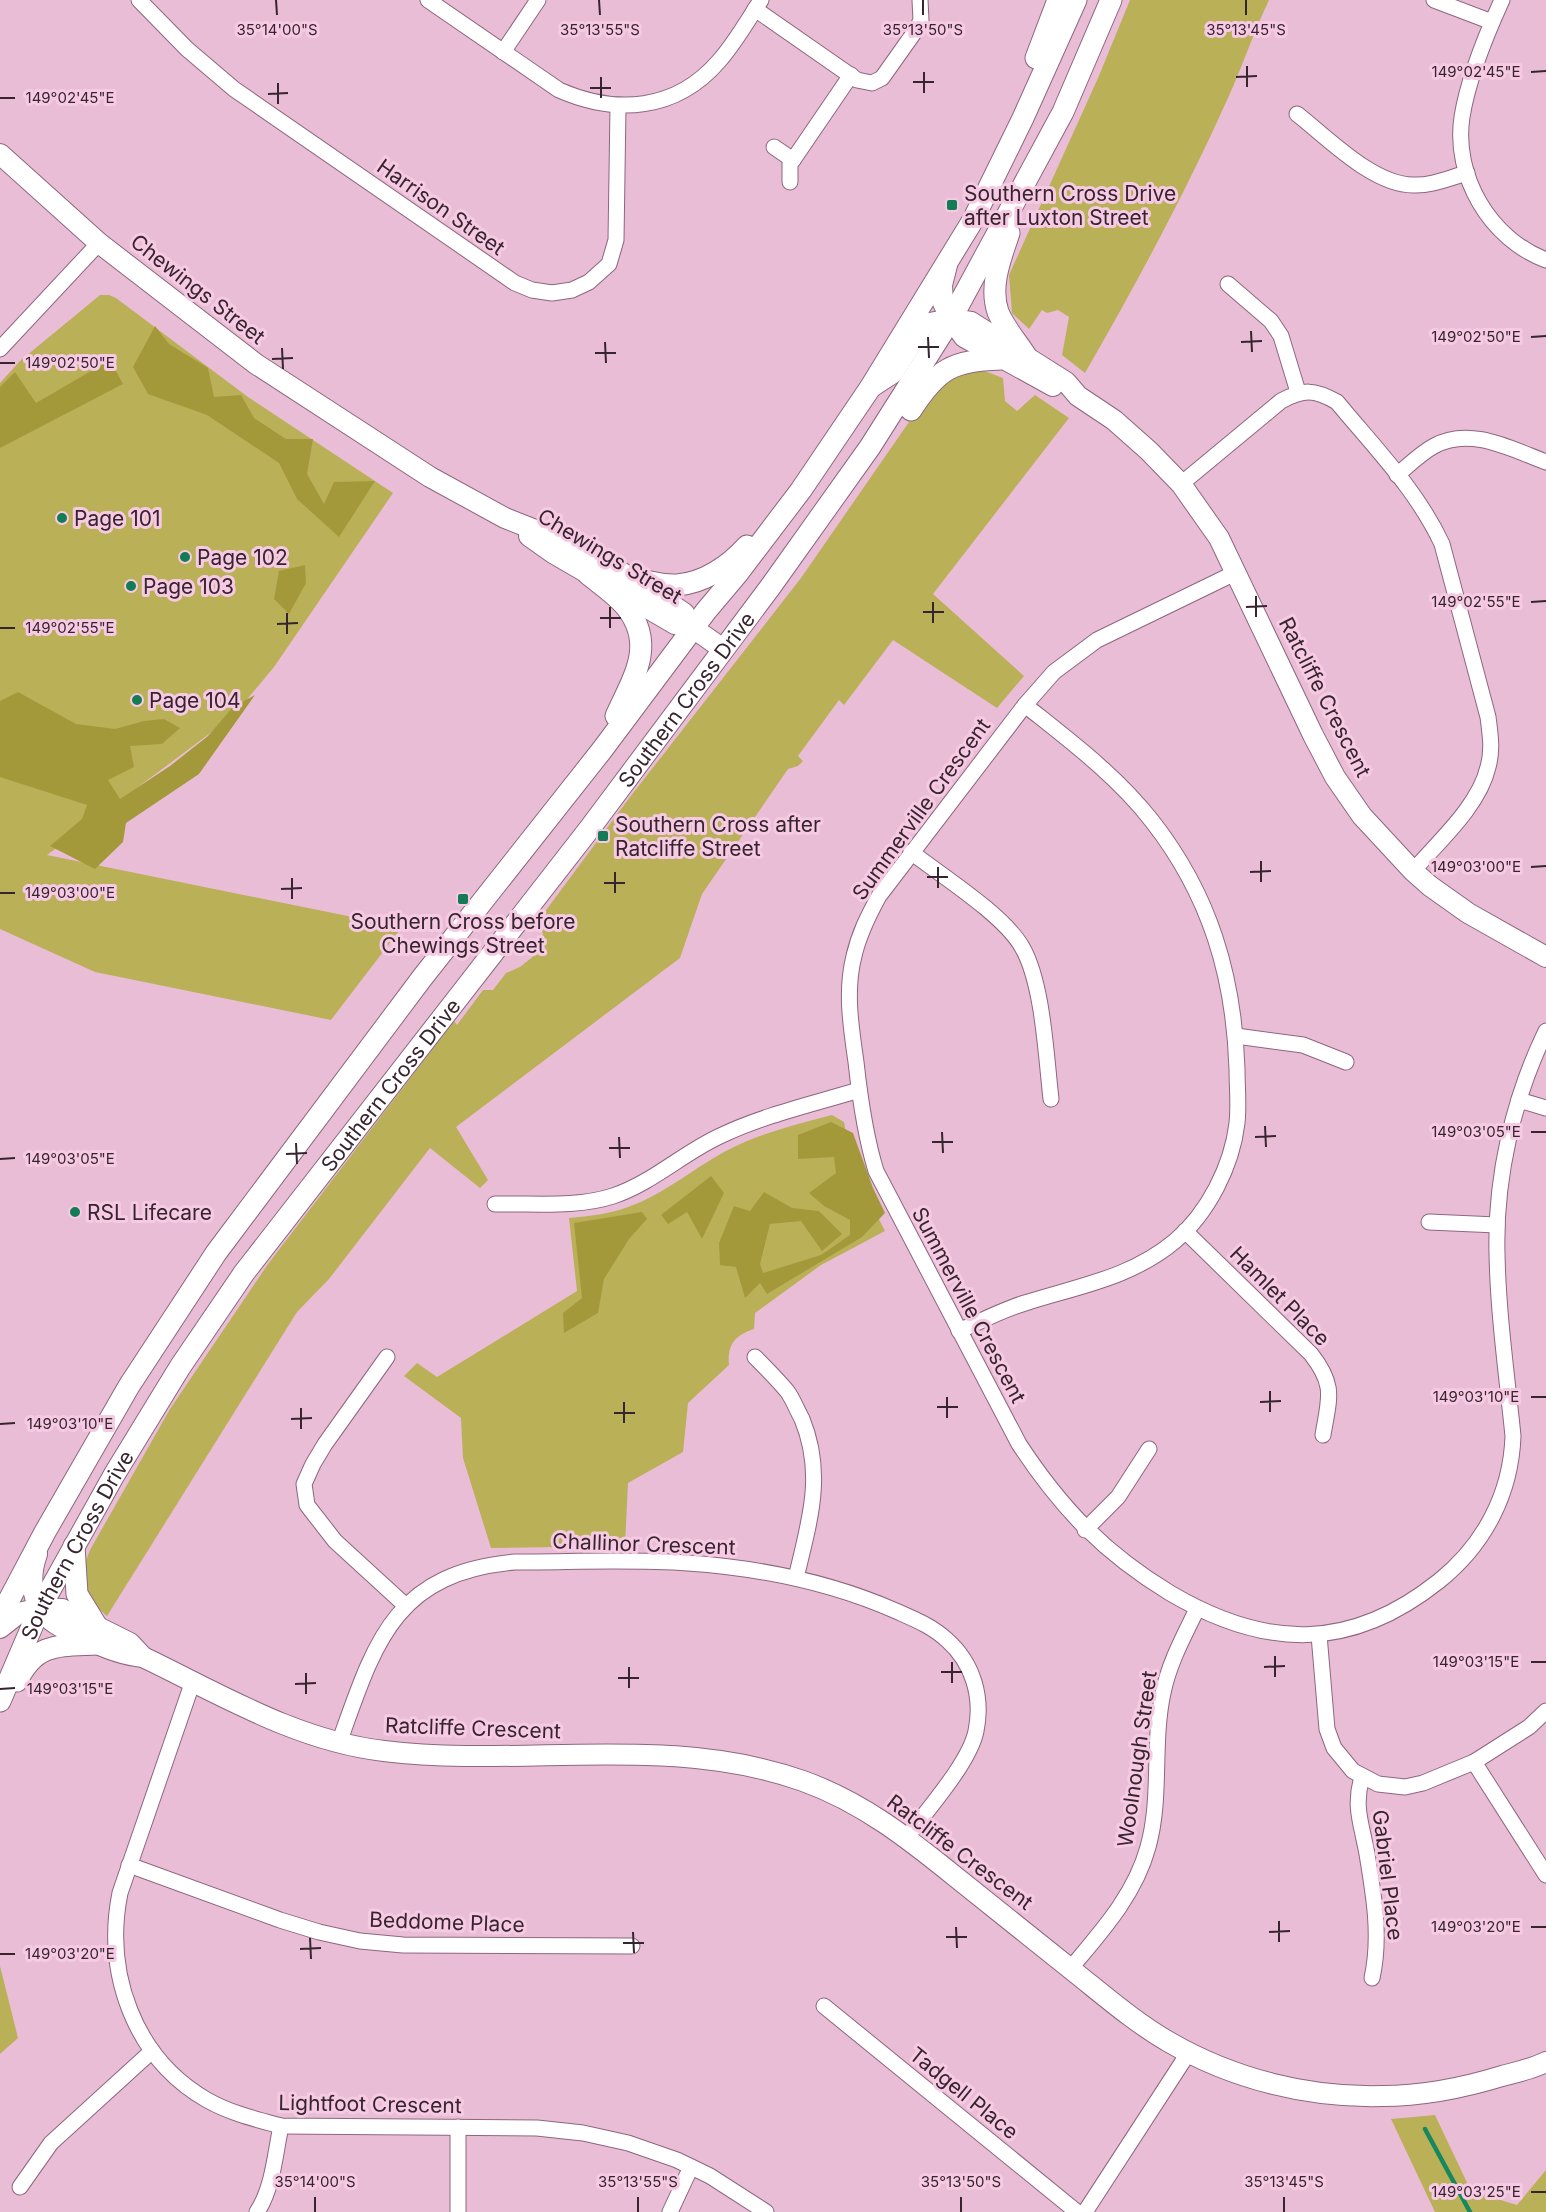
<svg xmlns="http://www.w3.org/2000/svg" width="1546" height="2212" font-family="Inter,sans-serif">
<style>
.green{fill:#bab058}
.forest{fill:#a4993a}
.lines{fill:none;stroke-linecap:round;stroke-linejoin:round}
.stream{stroke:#15885f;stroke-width:4.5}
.minor-casing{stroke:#8e667e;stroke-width:17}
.tertiary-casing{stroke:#8e667e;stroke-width:22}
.secondary-casing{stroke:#8e667e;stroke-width:23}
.minor{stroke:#fff;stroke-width:15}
.tertiary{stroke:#fff;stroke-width:20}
.secondary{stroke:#fff;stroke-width:21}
.ticks{fill:none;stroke:#36252f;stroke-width:2}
.poi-dot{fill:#137c56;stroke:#f7cae4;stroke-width:2}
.labels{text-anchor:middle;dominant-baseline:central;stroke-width:6;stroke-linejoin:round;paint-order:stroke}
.poi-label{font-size:21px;fill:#36252f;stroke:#f7cae4;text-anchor:start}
.street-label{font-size:21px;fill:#36252f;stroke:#f7cae4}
.ticks-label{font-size:15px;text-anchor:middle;fill:#36252f;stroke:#f7cae4;stroke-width:6;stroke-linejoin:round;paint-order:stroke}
</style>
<rect width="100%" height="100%" fill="#eabdd7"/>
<!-- green -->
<g class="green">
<path d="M 1130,0 L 1269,0 C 1255,29 1245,59 1232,89 C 1189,186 1138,281 1085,373 L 1062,355 L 1069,317 L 1058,310 L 1047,313 L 1042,310 L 1029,329 L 1012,313 L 1009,275 L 1098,78 Z"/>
<polygon points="100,295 109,295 116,298 248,397 393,493 274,667 244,703 209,734 47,855 402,927 331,1020 95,972 0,929 0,383 20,361"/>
<path d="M 979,369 L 1003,378 L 1005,401 L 1017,411 L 1035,395 L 1069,418 L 933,594 L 1024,676 L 997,708 L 893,640 L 844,705 L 839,700 L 798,756 L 803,761 L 798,766 L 788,769 L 702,894 L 680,958 L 456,1127 L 488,1180 L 480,1188 L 430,1148 L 329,1279 L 297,1312 L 107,1616 C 96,1607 81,1590 82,1574 C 83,1566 87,1558 90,1550 L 170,1409 L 268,1264 L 454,1021 L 457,1025 L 483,990 L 493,990 L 506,973 L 520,967 L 540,951 L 543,934 L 538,921 L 630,797 L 801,578 L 927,396 L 937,383 Z"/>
<path d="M 832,1115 L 844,1122 C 851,1166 865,1192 885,1231 L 821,1265 L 755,1313 L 754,1329 C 735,1335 727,1345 729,1365 L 688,1403 L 683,1452 L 628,1483 L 625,1546 L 491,1548 L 463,1458 L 461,1418 L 404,1376 L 417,1363 L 437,1377 L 577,1291 L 569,1218 C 590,1216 609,1214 628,1207 C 664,1195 697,1165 732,1148 C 763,1132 799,1124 832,1115 Z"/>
<polygon points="0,1966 18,2038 0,2054"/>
<polygon points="1435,2115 1471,2191 1517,2205 1546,2170 1546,2212 1435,2212 1391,2119"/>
</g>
<!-- forest -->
<g class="forest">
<polygon points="155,326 169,344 208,368 214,397 241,395 254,418 286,439 313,439 307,474 324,504 334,482 375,481 339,537 297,499 279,463 207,415 148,394 133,367"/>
<polygon points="110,360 123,384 0,448 0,387 15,372 36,403"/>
<polygon points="305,565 306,583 289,614 274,599 279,571"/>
<polygon points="18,692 76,724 115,729 144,721 164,719 180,728 162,744 130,746 134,767 108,780 120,799 170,766 208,736 233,707 255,695 199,774 126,823 123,842 95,869 50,846 82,819 87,805 0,777 0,701"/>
<polygon points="831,1122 853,1133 873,1188 885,1213 862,1237 767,1294 760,1283 745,1298 736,1267 720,1265 719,1243 734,1206 750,1211 764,1192 792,1208 819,1211 842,1234 822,1251 801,1221 770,1224 760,1264 763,1273 821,1255 850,1235 850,1220 824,1206 809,1193 836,1173 834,1157 798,1159 798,1135"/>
<polygon points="711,1176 724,1193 702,1239 687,1212 668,1224 661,1215"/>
<polygon points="642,1212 647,1219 629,1239 604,1279 598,1313 564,1333 563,1313 582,1298 574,1223"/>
</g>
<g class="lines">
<!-- stream -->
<polyline class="stream" points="1425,2129 1470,2212"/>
<!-- minor casing -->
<g class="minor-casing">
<g id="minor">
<polyline points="139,0 187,49 234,89 515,283 532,290 552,293 572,290 589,282 609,264 616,240 618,106"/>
<path d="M 428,0 L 559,90 C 616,115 676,111 719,61 C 735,43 748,20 761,0"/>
<polyline points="1434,0 1492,22"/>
<path d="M 1502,0 C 1486,35 1468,79 1462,117 C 1453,176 1490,239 1546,260"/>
<polyline points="755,9 857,80 872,83 882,78 916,30 921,20 920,0"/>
<polyline points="503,52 538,0"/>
<path d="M 1297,114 C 1328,138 1373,185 1413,185 C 1431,186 1449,178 1467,173"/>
<polyline points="774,147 793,160 790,163 790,182"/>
<polyline points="793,160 851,75"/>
<polyline points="1228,284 1271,321 1281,336 1298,392"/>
<polyline points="0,349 99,243"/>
<path d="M 1397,475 C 1409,465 1421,453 1434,446 C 1470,426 1511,449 1546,462"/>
<path d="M 1181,484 L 1281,401 C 1304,389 1314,389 1337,402 C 1374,447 1417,490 1442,544 L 1488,717 C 1490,733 1493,750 1488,767 C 1479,806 1439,841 1413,871"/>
<path d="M 1237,572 L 1097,640 L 1054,672 L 1025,705 L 879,896 C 868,916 859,934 854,956 C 845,991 851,1027 856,1062 C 860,1099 865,1135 876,1171 L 1019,1444 C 1061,1508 1104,1553 1170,1593 C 1265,1649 1350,1652 1439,1581 C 1484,1545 1511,1494 1513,1436 C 1507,1376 1498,1314 1497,1253 C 1495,1178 1513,1099 1546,1031"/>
<path d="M 911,852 C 942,876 1004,915 1022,947 C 1043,983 1046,1056 1051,1099"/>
<polyline points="1236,1036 1303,1045 1346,1062"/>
<polyline points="1519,1100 1546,1108"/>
<path d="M 495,1204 C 533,1203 576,1208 613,1196 C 652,1183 683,1153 720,1136 C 764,1115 813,1104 859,1090"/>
<polyline points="1429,1222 1497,1225"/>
<path d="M 1185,1231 L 1311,1354 C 1336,1386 1329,1398 1323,1435"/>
<path d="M 959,1331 C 981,1321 1002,1310 1025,1303 C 1078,1286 1131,1278 1175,1241 C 1208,1213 1232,1166 1237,1123 C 1239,1105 1237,1087 1237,1069 C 1234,976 1210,895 1152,821 C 1116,775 1070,741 1025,705"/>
<polyline points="387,1357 325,1444 313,1464 304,1484 307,1505 335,1541 406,1606"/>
<path d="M 755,1357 C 766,1368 777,1379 787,1391 C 793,1399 797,1410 802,1419 C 825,1475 809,1522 796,1578"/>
<polyline points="1085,1530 1118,1497 1149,1449"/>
<polyline points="1319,1635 1327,1729 1334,1748 1353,1771 1378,1784 1405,1787 1423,1783 1474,1762 1529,1727 1546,1711"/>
<path d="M 193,1681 L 120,1893 C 104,1973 134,2058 207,2100 C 230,2113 255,2119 281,2126 L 537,2128 L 583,2133 L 628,2143 L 677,2160 L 710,2176 L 766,2212"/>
<path d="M 339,1743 C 375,1642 394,1573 515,1562 C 572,1562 632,1559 688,1563 C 760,1568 830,1582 896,1611 C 914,1619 932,1626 947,1640 C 973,1663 983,1697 976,1731 C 970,1762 927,1810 907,1837"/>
<polyline points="1474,1762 1546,1875"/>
<path d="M 1362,1777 C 1353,1807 1362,1825 1367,1854 C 1374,1896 1381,1937 1372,1978"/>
<polyline points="129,1865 280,1920 319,1932 360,1941 403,1945 632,1946"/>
<path d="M 1070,1969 C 1101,1932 1135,1895 1148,1847 C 1162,1797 1152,1744 1163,1693 C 1169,1663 1184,1636 1197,1609"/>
<polyline points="824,2006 1077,2212"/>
<polyline points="458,2127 458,2212"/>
<polyline points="20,2187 51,2143 152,2051"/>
<path d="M 257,2212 C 273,2188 275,2154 281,2126"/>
<polyline points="670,2212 691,2167"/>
<polyline points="1085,2212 1189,2052"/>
</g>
</g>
<!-- tertiary casing -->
<g class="tertiary-casing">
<g id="tertiary">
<polyline points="0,154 99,243 256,364 430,477 505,518 558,539 634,579 684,613 693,628 723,649"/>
<polyline points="947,265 942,285 943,303 951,319 964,337 1053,386"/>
<polyline points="870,388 893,373 924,324 951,319 971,322 1066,382 1078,396 1114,420 1149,451 1181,484 1219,538 1313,735 1335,777 1362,816 1413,871 1430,886 1468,913 1546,957"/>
<polyline points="529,536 553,553 663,617 675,624 693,628"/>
<path d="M 37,1554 C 28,1579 31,1608 56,1624 C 65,1630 76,1634 85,1638 C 104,1648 122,1655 143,1657 C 220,1694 297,1741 384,1751 C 523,1768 668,1733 803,1781 C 862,1802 909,1839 957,1878 C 997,1910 1037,1942 1077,1974 C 1107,1998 1136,2023 1169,2042 C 1233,2079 1308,2098 1382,2096 C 1423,2096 1463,2088 1502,2076 C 1517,2072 1532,2069 1546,2062"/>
<polyline points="0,1628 19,1613 40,1608 62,1609 130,1643 143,1657"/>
</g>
</g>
<!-- secondary casing -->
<g class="secondary-casing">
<g id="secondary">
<polyline points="1036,58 1058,0"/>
<path d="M 1009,233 C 1001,257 989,286 998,312 C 1004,327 1017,342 1026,356"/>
<path d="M 911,410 C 938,368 952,361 1001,359"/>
<path d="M 588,574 C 600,584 617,595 627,608 C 656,646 633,678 616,716"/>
<path d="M 634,579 C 647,581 663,586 677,585 C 704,583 729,566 747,546"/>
<polyline points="74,1546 77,1594 96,1625"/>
<polyline points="0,1617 45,1532 129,1386 216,1253 422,978 602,750 706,611 738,573 801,490 870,388 973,220 1023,118 1076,0"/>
<path d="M 17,1681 C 36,1642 59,1646 97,1644"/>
<path id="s1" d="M 0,1701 L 40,1608 L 114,1475 L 180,1367 L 244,1273 L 590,828 L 771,586 L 870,447 L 951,319 L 1043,149 L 1063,112 L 1111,0"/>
</g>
</g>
<!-- minor -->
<use href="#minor" class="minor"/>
<!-- tertiary -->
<use href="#tertiary" class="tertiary"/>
<!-- secondary -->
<use href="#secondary" class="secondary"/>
</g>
<!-- ticks -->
<path class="ticks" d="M 276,0 L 277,15M 599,0 L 600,15M 923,0 L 923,15M 1246,0 L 1246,15M 1247,66 L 1247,87M 924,72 L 924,93M 1531,72 L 1546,71M 601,77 L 601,98M 1236,77 L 1257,76M 913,82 L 934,82M 278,83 L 278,104M 590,88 L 611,88M 268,94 L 288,93M 0,98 L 15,98M 1251,331 L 1252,352M 928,337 L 929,358M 1531,337 L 1546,336M 605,342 L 606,363M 1241,342 L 1262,341M 918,347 L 939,347M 282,348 L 283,369M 595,353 L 616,353M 272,359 L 293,358M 0,363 L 15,363M 1256,596 L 1256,617M 933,602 L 933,623M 1531,602 L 1546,601M 610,607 L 610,628M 1246,607 L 1267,606M 923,612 L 944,612M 287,613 L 287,634M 600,618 L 621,618M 277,624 L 298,623M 0,628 L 15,628M 1261,861 L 1261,882M 938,867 L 938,888M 1531,867 L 1546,866M 615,872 L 615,893M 1250,872 L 1271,871M 927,877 L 948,877M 292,878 L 292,899M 604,883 L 625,883M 281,889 L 302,888M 0,893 L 15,893M 1265,1126 L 1266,1147M 942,1132 L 943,1153M 1531,1132 L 1546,1132M 619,1137 L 620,1158M 1255,1137 L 1276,1136M 932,1142 L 953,1142M 296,1143 L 297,1164M 609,1148 L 630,1148M 286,1154 L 307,1153M 0,1159 L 15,1158M 1270,1391 L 1270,1412M 947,1397 L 947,1418M 1531,1397 L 1546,1397M 624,1402 L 624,1423M 1260,1402 L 1281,1401M 937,1407 L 958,1407M 301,1408 L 301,1429M 614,1413 L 635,1413M 291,1419 L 312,1418M 0,1424 L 15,1423M 1275,1656 L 1275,1677M 952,1662 L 952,1683M 1531,1662 L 1546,1662M 629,1667 L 629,1688M 1264,1667 L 1285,1666M 941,1672 L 962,1672M 306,1673 L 306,1694M 618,1678 L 639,1678M 295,1684 L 316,1683M 0,1689 L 15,1688M 1279,1921 L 1279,1942M 956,1927 L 957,1948M 1531,1927 L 1546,1927M 633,1932 L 634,1953M 1269,1932 L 1290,1931M 946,1937 L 967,1937M 310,1938 L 311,1959M 623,1943 L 644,1943M 300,1949 L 321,1948M 0,1954 L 15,1954M 1531,2192 L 1546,2192M 315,2197 L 315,2212M 638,2197 L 638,2212M 961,2197 L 961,2212M 1284,2197 L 1284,2212"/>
<!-- markers -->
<g class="poi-dot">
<rect x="946" y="199" width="12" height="12" rx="3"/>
<circle cx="62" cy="518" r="6"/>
<circle cx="185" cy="557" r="6"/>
<circle cx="131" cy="586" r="6"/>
<circle cx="137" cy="700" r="6"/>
<rect x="597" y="830" width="12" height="12" rx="3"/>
<rect x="457" y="893" width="12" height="12" rx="3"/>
<circle cx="75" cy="1212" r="6"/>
</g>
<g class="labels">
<!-- poi labels -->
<g class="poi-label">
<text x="964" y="193">Southern Cross Drive<tspan x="964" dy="24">after Luxton Street</tspan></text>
<text x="74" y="518">Page 101</text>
<text x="197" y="557">Page 102</text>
<text x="143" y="586">Page 103</text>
<text x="149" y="700">Page 104</text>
<text x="615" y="824">Southern Cross after<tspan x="615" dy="24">Ratcliffe Street</tspan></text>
<text x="463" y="921" text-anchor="middle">Southern Cross before<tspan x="463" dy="24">Chewings Street</tspan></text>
<text x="87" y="1212">RSL Lifecare</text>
</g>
<!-- street labels -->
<g class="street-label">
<text transform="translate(441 207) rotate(35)">Harrison Street</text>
<text transform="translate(198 289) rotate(38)">Chewings Street</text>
<text transform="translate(610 556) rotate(31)">Chewings Street</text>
<text transform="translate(1325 697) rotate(63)">Ratcliffe Crescent</text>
<text stroke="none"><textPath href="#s1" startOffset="1218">Southern Cross Drive</textPath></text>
<text transform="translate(921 809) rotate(-54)">Summerville Crescent</text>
<text stroke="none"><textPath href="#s1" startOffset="732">Southern Cross Drive</textPath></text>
<text transform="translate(1280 1296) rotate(45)">Hamlet Place</text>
<text transform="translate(969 1305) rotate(62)">Summerville Crescent</text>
<text transform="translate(644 1544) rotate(2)">Challinor Crescent</text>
<text stroke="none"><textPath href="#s1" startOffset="174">Southern Cross Drive</textPath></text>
<text transform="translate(473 1728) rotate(2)">Ratcliffe Crescent</text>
<text transform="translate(1137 1759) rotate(-82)">Woolnough Street</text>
<text transform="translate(960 1852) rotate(37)">Ratcliffe Crescent</text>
<text transform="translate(1388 1875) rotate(83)">Gabriel Place</text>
<text transform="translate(447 1922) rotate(2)">Beddome Place</text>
<text transform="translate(964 2093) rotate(39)">Tadgell Place</text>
<text transform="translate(370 2104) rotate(1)">Lightfoot Crescent</text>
</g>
</g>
<g class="ticks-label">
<text x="277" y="35">35°14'00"S</text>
<text x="600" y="35">35°13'55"S</text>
<text x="923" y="35">35°13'50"S</text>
<text x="1246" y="35">35°13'45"S</text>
<text x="1476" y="77">149°02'45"E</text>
<text x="70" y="103">149°02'45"E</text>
<text x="1476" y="342">149°02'50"E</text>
<text x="70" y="368">149°02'50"E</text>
<text x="1476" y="607">149°02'55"E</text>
<text x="70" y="633">149°02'55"E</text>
<text x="1476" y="872">149°03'00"E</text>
<text x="70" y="898">149°03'00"E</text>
<text x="1476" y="1137">149°03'05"E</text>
<text x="70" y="1164">149°03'05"E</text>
<text x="1476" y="1402">149°03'10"E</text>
<text x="70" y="1429">149°03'10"E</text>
<text x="1476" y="1667">149°03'15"E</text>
<text x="70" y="1694">149°03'15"E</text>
<text x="1476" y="1932">149°03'20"E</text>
<text x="70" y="1959">149°03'20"E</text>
<text x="315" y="2187">35°14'00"S</text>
<text x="638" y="2187">35°13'55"S</text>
<text x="961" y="2187">35°13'50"S</text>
<text x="1284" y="2187">35°13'45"S</text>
<text x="1476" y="2197">149°03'25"E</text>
</g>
</svg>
